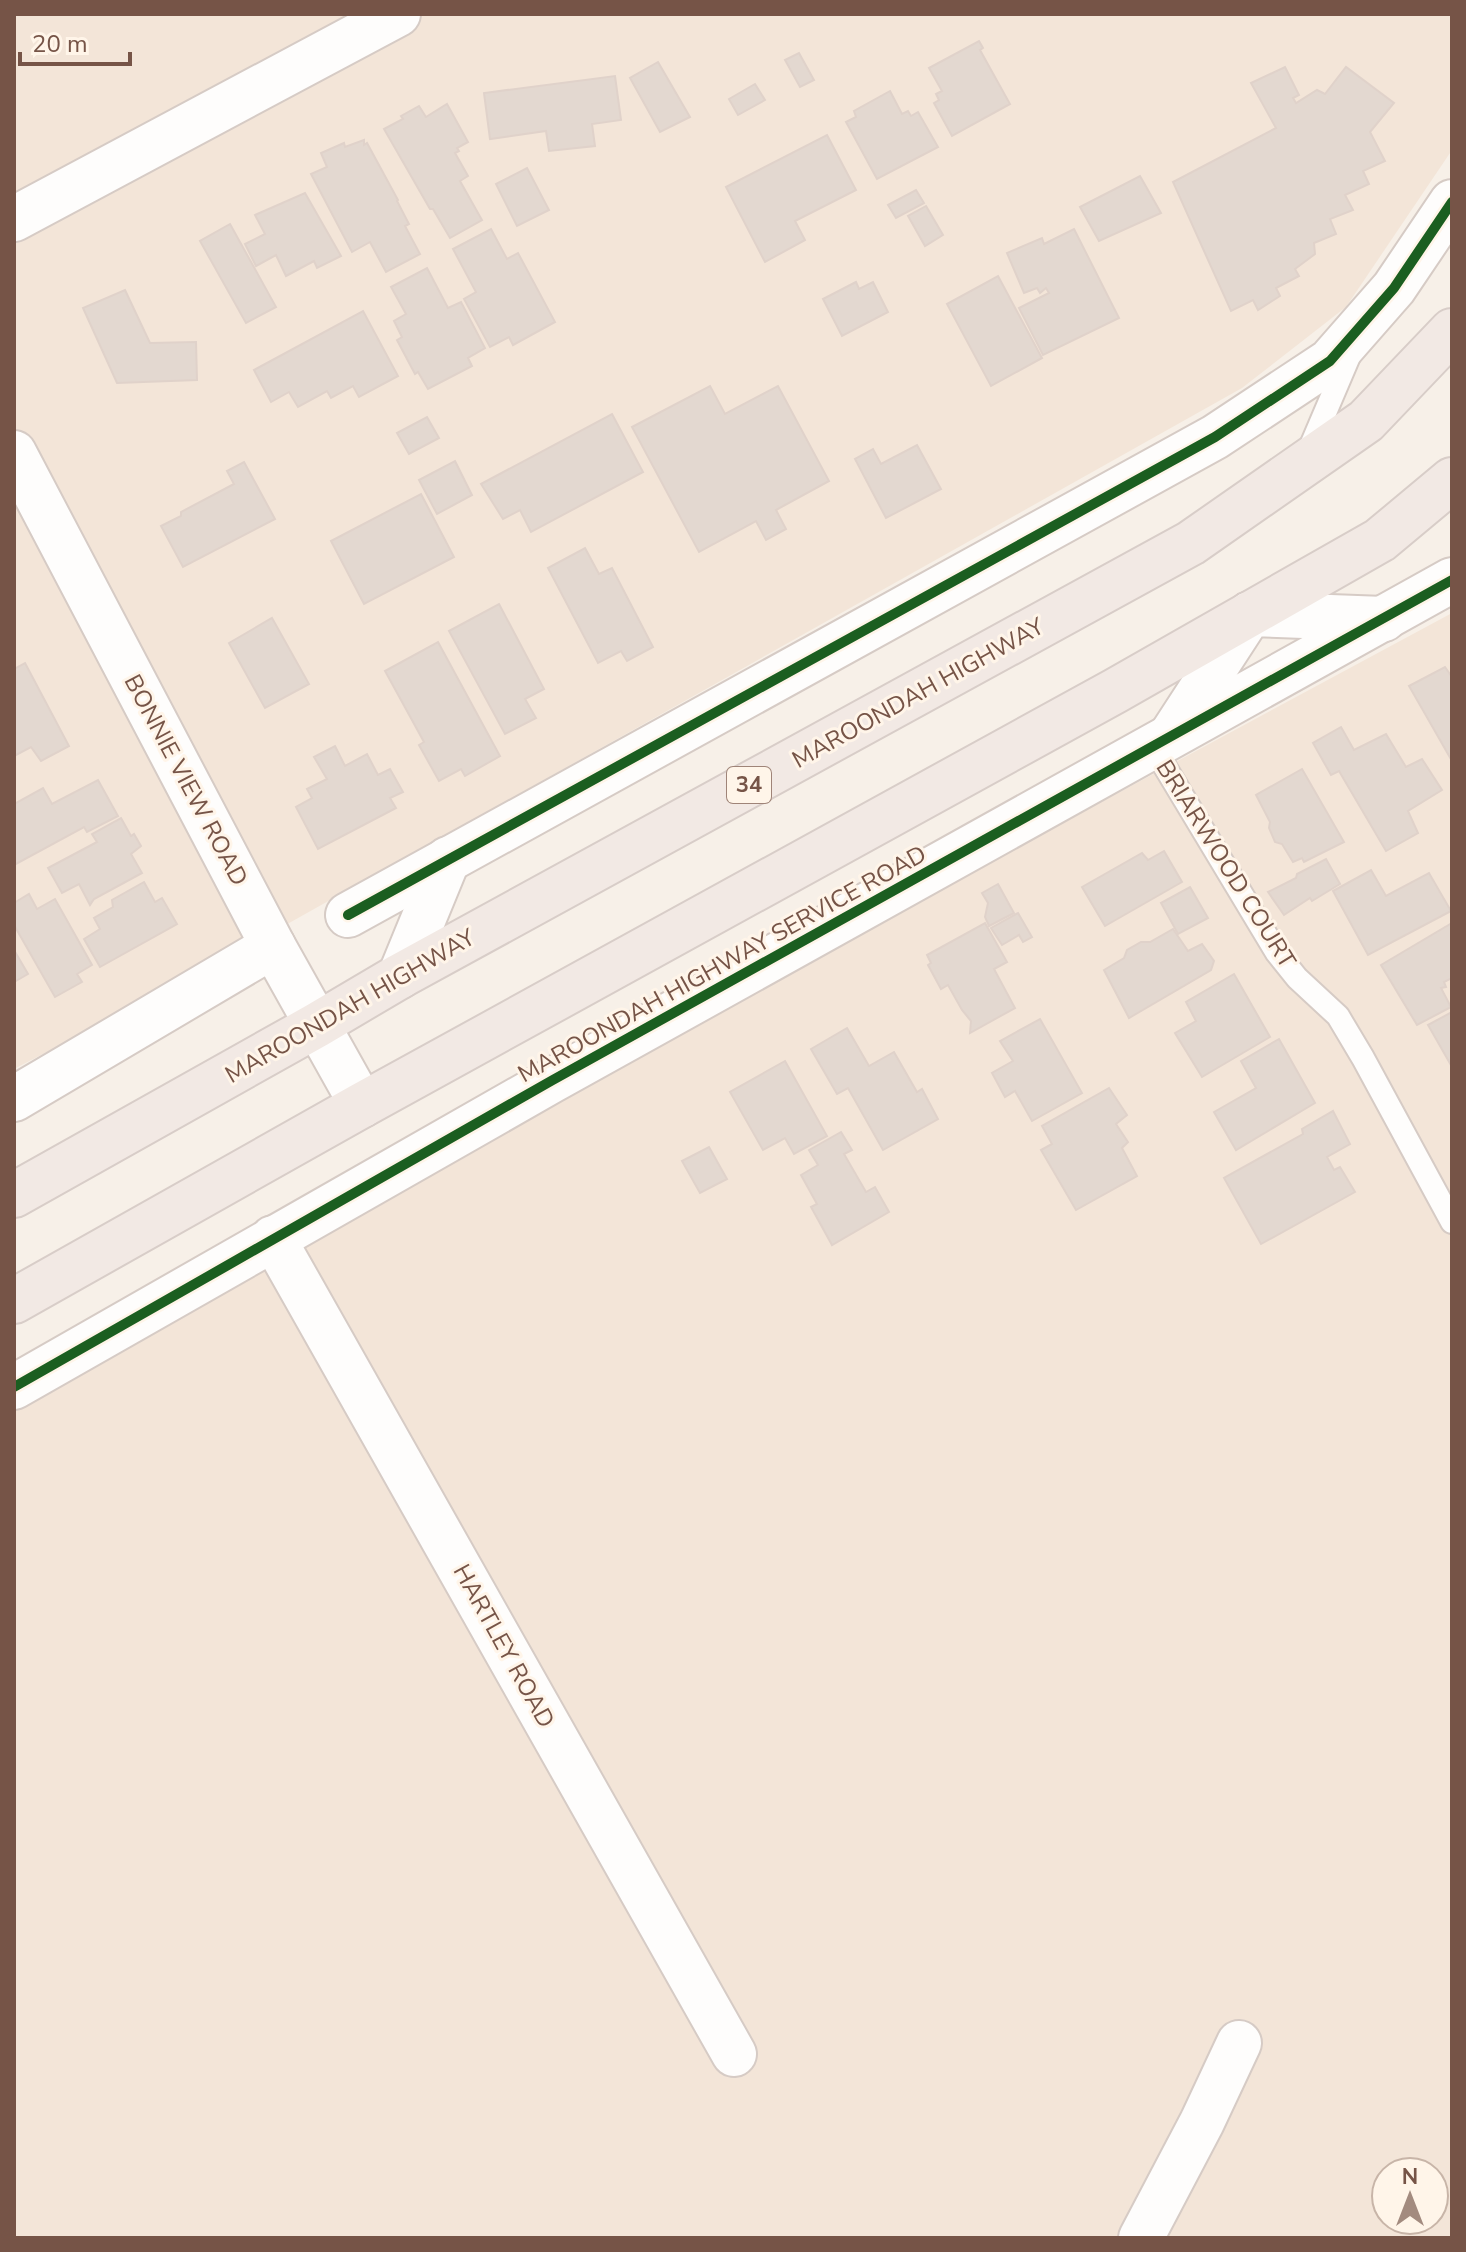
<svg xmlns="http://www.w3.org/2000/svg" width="1466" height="2252" font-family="'Nunito Sans',sans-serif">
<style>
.residential{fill:#f3e5d8;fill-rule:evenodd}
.building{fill:#e3d8d0;stroke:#e0d2ca;stroke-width:2}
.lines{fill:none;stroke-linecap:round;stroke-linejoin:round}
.service-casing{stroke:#d6cbc5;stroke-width:26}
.minor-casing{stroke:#d6cbc5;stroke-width:48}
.trunk-casing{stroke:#d8cdc8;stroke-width:48}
.service{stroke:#fefdfc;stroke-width:22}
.minor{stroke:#fefdfc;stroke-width:44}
.trunk{stroke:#f2e9e4;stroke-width:44}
.cycleway-casing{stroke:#fff5e9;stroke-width:15}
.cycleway{stroke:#1b5e20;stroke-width:10}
.labels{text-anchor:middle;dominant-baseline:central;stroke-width:6;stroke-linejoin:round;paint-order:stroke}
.shield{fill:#fff5e9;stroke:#9f8478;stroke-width:2}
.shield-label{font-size:22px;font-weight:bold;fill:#765447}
.street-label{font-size:24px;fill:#765447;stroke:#fff5e9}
</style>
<rect width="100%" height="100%" fill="#f7f0e8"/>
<!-- residential -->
<g class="residential">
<polygon points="14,14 1452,14 1452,150 1346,307 1242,388 218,963 14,1069"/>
<path d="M 1452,613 L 1452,2238 L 14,2238 L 14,1404 L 339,1213 ZM 1386,2172 L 1434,2172 L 1434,2220 L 1386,2220 Z"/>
</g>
<!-- building -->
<g class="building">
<polygon points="979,41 983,48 980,50 1010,104 952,136 934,103 939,100 936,94 942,91 929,68"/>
<polygon points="799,53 814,80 800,87 785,60"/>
<polygon points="658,62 690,117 660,132 630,78"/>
<polygon points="1285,67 1299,95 1293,98 1296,103 1317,90 1325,94 1346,67 1394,103 1370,132 1385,161 1363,171 1369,184 1345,195 1353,210 1330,219 1336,234 1314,243 1315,254 1295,269 1299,276 1276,288 1280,296 1258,310 1253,300 1231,311 1173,182 1276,128 1251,83"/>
<polygon points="615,76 621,120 592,124 595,146 549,151 546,131 490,139 484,93"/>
<polygon points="755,84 765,100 738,115 729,99"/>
<polygon points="890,91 902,114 908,111 911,116 918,112 938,147 877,179 846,122 856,117 854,111"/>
<polygon points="447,104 468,142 457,148 459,151 455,153 468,176 460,181 482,220 450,238 433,209 430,209 384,129 403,119 401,116 419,106 426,117"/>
<polygon points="827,135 856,190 795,221 805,240 765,262 726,187"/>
<polygon points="364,140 364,145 367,143 398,200 397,201 409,224 405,226 420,254 386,272 370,242 352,252 311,174 327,167 321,153 344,143 345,147"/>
<polygon points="527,168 549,210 517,226 496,184"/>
<polygon points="1140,176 1161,213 1099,241 1080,207"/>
<polygon points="916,190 924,203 896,218 888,205"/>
<polygon points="305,193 341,256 317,268 314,261 286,276 276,255 256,266 245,244 265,234 255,215"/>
<polygon points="926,206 943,235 925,246 908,216"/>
<polygon points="230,224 276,307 246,323 200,241"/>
<polygon points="491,229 507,259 518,253 555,322 513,345 509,337 490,347 464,299 476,292 453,249"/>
<polygon points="1074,229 1119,318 1043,355 1019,308 1049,293 1046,288 1040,293 1037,288 1024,293 1007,253 1042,238 1044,244"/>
<polygon points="427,268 448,308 461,302 485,348 468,358 472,366 428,389 418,372 415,374 397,340 402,337 394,321 406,314 391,287"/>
<polygon points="998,276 1042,358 991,386 947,304"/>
<polygon points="856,282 859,289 873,282 888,312 842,336 823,299"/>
<polygon points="125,290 150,343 196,342 197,380 117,383 83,308"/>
<polygon points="363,311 398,376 359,397 353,386 331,398 327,391 298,407 289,392 271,402 254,370"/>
<polygon points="710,386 725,414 778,386 829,481 776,510 786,529 766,540 756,521 699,552 632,427"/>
<polygon points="612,414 643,472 531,532 520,510 503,519 481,484"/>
<polygon points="427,417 439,438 409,454 397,433"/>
<polygon points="917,445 941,489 886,518 855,459 873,449 881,464"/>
<polygon points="455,461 472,495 437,514 419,480"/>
<polygon points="244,462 275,519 183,567 161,526 181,516 181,512 234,484 227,471"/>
<polygon points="421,494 454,557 364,604 331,541"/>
<polygon points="585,548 599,574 612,568 653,647 627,661 621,651 598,663 548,568"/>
<polygon points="499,604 544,689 525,699 536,718 505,734 449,631"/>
<polygon points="272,618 309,684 265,708 229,643"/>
<polygon points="438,642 500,756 465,776 461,769 439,781 419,745 424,742 385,671"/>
<polygon points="25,663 69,746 41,761 31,747 14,756 14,669"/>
<polygon points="1445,667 1452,677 1452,761 1409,686"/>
<polygon points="1341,727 1354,750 1386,734 1406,767 1422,759 1442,790 1408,811 1418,833 1386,851 1339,771 1331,775 1313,743"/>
<polygon points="335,746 345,766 367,754 378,775 390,769 403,792 390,798 396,808 318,849 296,807 312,798 307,789 327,779 314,757"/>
<polygon points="1302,769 1344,842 1304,862 1302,858 1293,862 1282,844 1275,842 1269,828 1270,822 1256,795"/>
<polygon points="98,780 118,816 87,832 84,827 14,865 14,804 43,788 52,804"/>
<polygon points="121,818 131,836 134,834 141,846 131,854 142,873 94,899 90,905 79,884 62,893 48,868 97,842 92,834"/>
<polygon points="1164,851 1182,882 1105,926 1082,887 1142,853 1148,860"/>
<polygon points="1326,859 1340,884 1312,901 1310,898 1284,915 1268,892 1296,878 1297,874"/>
<polygon points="1371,870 1386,896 1429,873 1451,911 1368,955 1333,891"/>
<polygon points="144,882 155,902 162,898 177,924 100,967 84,939 100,929 94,918 113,907 112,900"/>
<polygon points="998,884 1014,913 989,926 985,917 988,903 982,893"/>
<polygon points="1190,887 1208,918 1178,934 1161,903"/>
<polygon points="29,894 37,909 55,899 92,965 77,974 82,982 55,997 14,925 14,903"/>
<polygon points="1018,913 1032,937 1023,942 1019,935 1002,945 991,928"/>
<polygon points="985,923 1007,962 994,969 1015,1008 970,1033 971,1021 962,1010 948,985 941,989 928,965 931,963 927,955"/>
<polygon points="1452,923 1452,978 1444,982 1446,987 1441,988 1451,1007 1417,1025 1381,965"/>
<polygon points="1173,929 1188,951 1202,944 1214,961 1211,970 1129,1018 1104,970 1124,958 1127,950 1141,942 1150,942"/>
<polygon points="14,950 28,974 14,982"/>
<polygon points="1234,974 1270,1037 1202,1077 1175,1033 1196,1021 1186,1002"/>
<polygon points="1452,1012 1452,1067 1428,1025"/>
<polygon points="1040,1019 1082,1093 1032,1121 1015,1091 1005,1097 992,1073 1013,1061 1000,1041"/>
<polygon points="847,1028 869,1066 894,1052 917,1092 922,1089 938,1119 883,1150 848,1088 837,1094 811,1049"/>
<polygon points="1279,1039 1315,1103 1236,1150 1214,1112 1256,1088 1241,1061"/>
<polygon points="785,1061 827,1136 794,1154 785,1138 763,1150 730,1092"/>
<polygon points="1109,1088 1127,1115 1116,1124 1128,1142 1122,1148 1137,1176 1076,1210 1041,1150 1052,1144 1042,1126"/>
<polygon points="1333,1111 1350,1144 1327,1157 1334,1170 1340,1167 1355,1192 1261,1244 1224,1178 1303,1134 1302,1129"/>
<polygon points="841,1132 852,1150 844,1154 866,1192 875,1187 889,1212 832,1245 811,1207 817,1204 801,1175 818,1165 809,1150"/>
<polygon points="709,1147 727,1179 700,1193 682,1161"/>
</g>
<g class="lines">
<!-- service casing -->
<g class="service-casing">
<g id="service">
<polyline points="1307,455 1350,354"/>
<polyline points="1153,747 1277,953 1297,978 1338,1016 1363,1058 1452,1222"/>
</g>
</g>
<!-- minor casing -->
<g class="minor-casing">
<g id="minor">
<polyline points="14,219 398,14"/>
<polyline points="14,453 273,946 362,1105"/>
<polyline points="1172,734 1250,614 1384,619"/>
<polyline points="348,915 1215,437 1330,361 1394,288 1452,202"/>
<polyline points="400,976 448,859"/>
<polyline points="14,1099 273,946"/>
<polyline points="273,1238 734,2054"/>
<polyline points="14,1387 551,1081 1452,580"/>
<polyline points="1141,2238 1202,2122 1239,2043"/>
</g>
</g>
<!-- trunk casing -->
<g class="trunk-casing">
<g id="trunk">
<polyline points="14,1195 317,1025 400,976 1191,543 1366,421 1452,331"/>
<polyline points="14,1301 362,1105 1115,691 1380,540 1452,480"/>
</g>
</g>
<!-- service -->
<use href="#service" class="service"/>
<!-- minor -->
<use href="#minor" class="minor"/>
<!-- trunk -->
<use href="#trunk" class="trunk"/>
<!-- cycleway casing -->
<g class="cycleway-casing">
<g id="cycleway">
<polyline points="348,915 1215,437 1330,361 1394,288 1452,202"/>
<polyline points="14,1387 551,1081 1452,580"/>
</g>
</g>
<!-- cycleway -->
<use href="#cycleway" class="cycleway"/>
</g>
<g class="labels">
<!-- shield labels -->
<rect class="shield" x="727" y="767" width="44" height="36" rx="6"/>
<g class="shield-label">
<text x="749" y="785">34</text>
</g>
<!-- street labels -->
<g class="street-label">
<text transform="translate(918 693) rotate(-29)">MAROONDAH HIGHWAY</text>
<text transform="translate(186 780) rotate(62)">BONNIE VIEW ROAD</text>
<text transform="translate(1226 864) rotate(58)">BRIARWOOD COURT</text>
<text transform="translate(722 964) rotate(-29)">MAROONDAH HIGHWAY SERVICE ROAD</text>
<text transform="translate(350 1006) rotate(-30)">MAROONDAH HIGHWAY</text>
<text transform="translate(504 1646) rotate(61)">HARTLEY ROAD</text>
</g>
</g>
<!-- border -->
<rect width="1466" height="2252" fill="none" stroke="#765447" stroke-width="32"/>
<!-- north arrow -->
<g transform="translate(1410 2196)"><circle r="38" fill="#fff5e9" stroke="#c8b5a8" stroke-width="2"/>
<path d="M0-6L14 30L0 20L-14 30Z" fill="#a38b7f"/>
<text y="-12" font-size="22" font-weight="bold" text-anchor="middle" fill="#765447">N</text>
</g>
<!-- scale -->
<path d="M20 52v12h110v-12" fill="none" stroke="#765447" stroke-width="4"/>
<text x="32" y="52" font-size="24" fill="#765447" stroke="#fff5e9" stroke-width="6" paint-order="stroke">20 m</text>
</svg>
